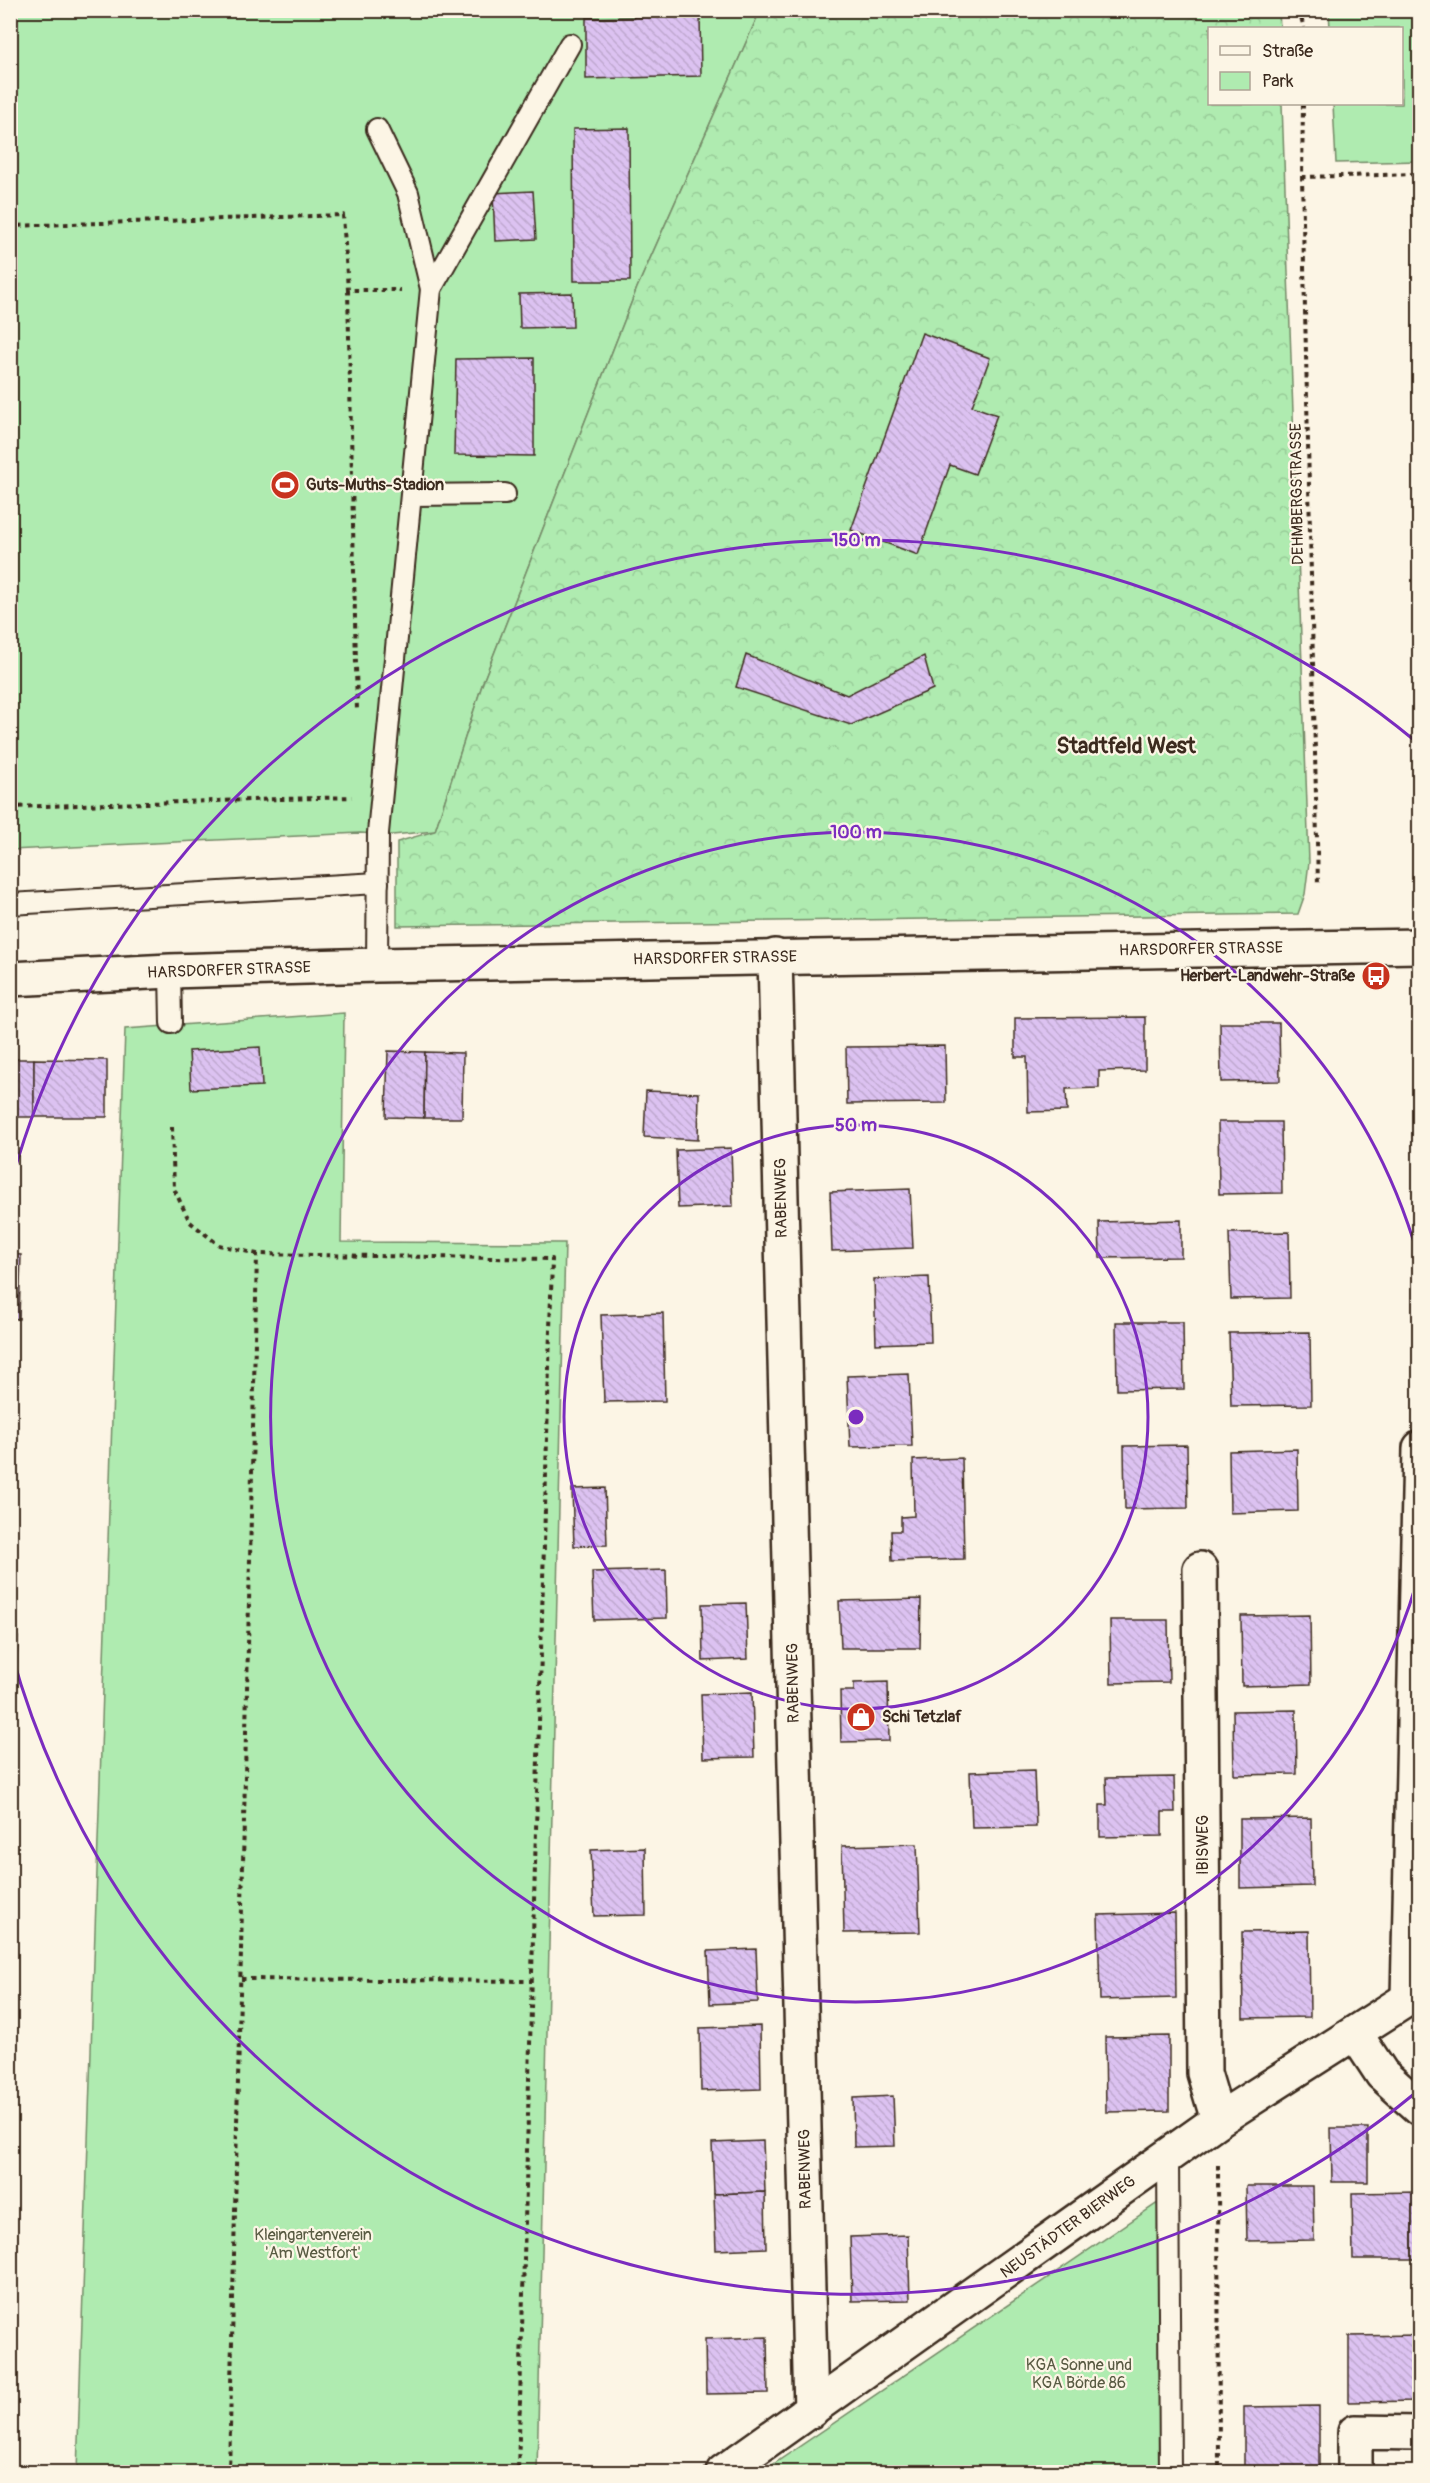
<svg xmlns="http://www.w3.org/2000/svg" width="1430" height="2483" font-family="Pangolin,sans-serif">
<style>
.green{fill:#afebb0;stroke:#758a67;stroke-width:1.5}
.forest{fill:url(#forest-crowns);stroke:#758a67;stroke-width:1.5}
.building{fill:url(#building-back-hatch);stroke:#3b2a1e;stroke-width:1.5}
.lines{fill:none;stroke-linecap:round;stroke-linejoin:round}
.service-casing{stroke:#3b2a1e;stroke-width:24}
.minor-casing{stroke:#3b2a1e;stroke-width:38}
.path{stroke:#3b2a1e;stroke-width:4;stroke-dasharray:4.5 4.5;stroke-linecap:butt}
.service{stroke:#fcf5e5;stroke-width:20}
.minor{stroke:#fcf5e5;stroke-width:33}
.ring{fill:none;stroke:#7b2cbf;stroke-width:3}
.labels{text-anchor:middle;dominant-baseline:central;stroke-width:4.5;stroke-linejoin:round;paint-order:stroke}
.poi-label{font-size:16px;font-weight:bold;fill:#3b2a1e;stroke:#fcf5e5;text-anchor:start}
.street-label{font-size:16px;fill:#3b2a1e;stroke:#fcf5e5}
.park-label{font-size:16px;fill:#585a42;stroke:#fcf5e5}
.district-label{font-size:22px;font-weight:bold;fill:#3b2a1e;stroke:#fcf5e5}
.centre{fill:#7b2cbf;stroke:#fcf5e5;stroke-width:3}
.ring-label{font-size:18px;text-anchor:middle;font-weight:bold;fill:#7b2cbf;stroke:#fcf5e5;stroke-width:4.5;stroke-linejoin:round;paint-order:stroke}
</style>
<defs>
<pattern id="forest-crowns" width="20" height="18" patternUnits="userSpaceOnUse" patternTransform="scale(1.5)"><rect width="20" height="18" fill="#afebb0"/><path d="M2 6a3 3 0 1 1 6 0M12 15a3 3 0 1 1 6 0" fill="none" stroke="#97ca97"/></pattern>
<pattern id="building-back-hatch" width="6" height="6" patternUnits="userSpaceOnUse" patternTransform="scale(1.5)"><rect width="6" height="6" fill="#dcc2f1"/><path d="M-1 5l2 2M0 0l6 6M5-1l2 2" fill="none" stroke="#bea7ce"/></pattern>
</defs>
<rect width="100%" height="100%" fill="#fcf5e5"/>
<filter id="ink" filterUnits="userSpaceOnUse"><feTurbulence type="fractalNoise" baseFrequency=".0167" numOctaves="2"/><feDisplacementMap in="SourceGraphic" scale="12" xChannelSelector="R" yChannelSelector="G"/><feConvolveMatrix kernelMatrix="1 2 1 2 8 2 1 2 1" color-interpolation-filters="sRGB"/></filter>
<g filter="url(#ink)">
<!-- green -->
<g class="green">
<polygon points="10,11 760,11 637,288 483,682 435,831 392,835 360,833 11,850"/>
<polygon points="1329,11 1419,11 1419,161 1336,163 1333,104 1402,104 1402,28 1330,28"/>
<polygon points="344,1013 341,1242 565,1243 537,2472 77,2472 125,1029"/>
<polygon points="1174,2192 1180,2472 762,2472"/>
</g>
<!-- forest -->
<polygon class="forest" points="760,11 1279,11 1280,28 1210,28 1210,104 1282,104 1309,862 1305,894 1298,914 397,926 397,842 435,831 483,682 637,288"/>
<!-- building -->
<g class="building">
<polygon points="700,16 701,76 586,79 586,18"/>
<polygon points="629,128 630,281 574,281 573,129"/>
<polygon points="533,191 536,239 495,241 493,193"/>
<polygon points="572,293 573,327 520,328 519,294"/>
<polygon points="922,333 990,358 972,406 997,415 975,474 950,465 918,555 851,530"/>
<polygon points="534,358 534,456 454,455 456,359"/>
<polygon points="746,655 847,695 924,656 933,689 851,725 736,687"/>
<polygon points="1145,1017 1145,1070 1099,1071 1099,1088 1066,1089 1067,1111 1028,1112 1027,1057 1015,1057 1015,1018"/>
<polygon points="1220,1023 1279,1023 1280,1081 1221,1082"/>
<polygon points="945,1046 946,1103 847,1104 846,1047"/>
<polygon points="260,1047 262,1086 191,1089 189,1051"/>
<polygon points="388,1051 425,1052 424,1118 386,1117"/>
<polygon points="425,1052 463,1053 462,1118 424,1118"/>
<rect x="10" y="1059" width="24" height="58"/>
<polygon points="34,1059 107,1060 107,1117 34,1117"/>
<polygon points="646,1091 699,1093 698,1140 644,1137"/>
<polygon points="1218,1122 1281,1122 1282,1193 1219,1194"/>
<polygon points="731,1148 733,1206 678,1208 676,1150"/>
<polygon points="910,1189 913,1248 832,1251 830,1192"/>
<polygon points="1181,1220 1181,1257 1100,1258 1099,1222"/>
<polygon points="1289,1232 1290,1298 1231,1299 1229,1233"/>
<polygon points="10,1254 21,1255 19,1319 10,1318"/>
<polygon points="929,1277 931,1342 876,1344 874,1279"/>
<polygon points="663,1313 665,1401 604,1402 601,1315"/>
<polygon points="1116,1322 1183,1322 1184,1389 1117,1390"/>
<polygon points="1310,1332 1311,1405 1231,1406 1229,1333"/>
<polygon points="909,1374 912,1446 850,1447 847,1376"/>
<polygon points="1187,1445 1188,1508 1125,1509 1124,1446"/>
<polygon points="1297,1449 1298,1511 1230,1513 1229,1451"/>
<polygon points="962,1458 964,1559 892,1561 891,1531 901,1531 901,1517 914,1516 913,1460"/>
<polygon points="605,1488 607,1545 574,1546 572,1489"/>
<polygon points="666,1570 667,1618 594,1620 592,1572"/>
<polygon points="921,1599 920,1648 841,1648 839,1601"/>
<polygon points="746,1603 748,1659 703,1661 702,1604"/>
<polygon points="1310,1615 1311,1684 1242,1686 1241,1616"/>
<polygon points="1110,1620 1168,1620 1169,1682 1111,1683"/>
<polygon points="10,1637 18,1637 16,1686 10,1686"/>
<polygon points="888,1682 889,1741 841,1742 840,1691 854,1691 854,1683"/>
<polygon points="752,1692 754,1757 703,1758 701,1694"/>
<polygon points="1296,1710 1297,1774 1234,1775 1233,1711"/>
<polygon points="1034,1770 1036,1827 972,1828 970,1772"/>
<polygon points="1174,1777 1175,1812 1162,1812 1162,1836 1100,1837 1100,1805 1107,1805 1106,1778"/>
<polygon points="1311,1818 1312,1886 1240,1888 1240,1819"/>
<polygon points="917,1844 920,1932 844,1933 842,1846"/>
<polygon points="645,1848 646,1915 594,1916 591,1850"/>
<polygon points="1175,1913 1176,1998 1100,2000 1098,1915"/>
<polygon points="1309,1931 1310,2017 1243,2018 1242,1932"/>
<polygon points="756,1949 758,2002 710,2004 708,1951"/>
<polygon points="760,2026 761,2089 701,2091 700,2028"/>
<polygon points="1169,2036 1169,2111 1106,2112 1105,2037"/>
<polygon points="893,2096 895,2146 854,2147 853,2098"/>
<polygon points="1331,2128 1368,2128 1368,2182 1332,2182"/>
<polygon points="763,2141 765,2192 714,2194 712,2143"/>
<polygon points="1246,2186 1313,2186 1314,2240 1247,2241"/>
<polygon points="765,2192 766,2248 716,2250 714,2194"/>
<polygon points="1420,2192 1420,2259 1353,2259 1352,2193"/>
<polygon points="908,2235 910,2300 852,2301 850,2237"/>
<polygon points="1420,2335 1420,2401 1349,2402 1349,2336"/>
<polygon points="767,2337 768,2393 706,2394 705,2339"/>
<polygon points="1319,2406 1319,2472 1244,2472 1244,2407"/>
</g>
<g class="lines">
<!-- service casing -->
<g class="service-casing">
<g id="service">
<polyline points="377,129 408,193 431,289"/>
<polyline points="412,495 505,494"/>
<polyline points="10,904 378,883"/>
<polyline points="377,965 378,833 431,289 570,44"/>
<polyline points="170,971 171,1023"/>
<polyline points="1168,2155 1170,2472"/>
</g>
</g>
<!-- minor casing -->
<g class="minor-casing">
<g id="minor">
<polyline points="775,956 811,2411"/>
<polyline points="10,979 170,971 377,965 1420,946"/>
<polyline points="1200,1569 1204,2073 1218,2120"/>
<polyline points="1408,1998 1420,1448"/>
<polyline points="1355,2033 1382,2074 1420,2108"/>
<polyline points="723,2472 1218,2120 1420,1991"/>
<polyline points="1355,2472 1355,2432 1420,2433"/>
</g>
</g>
<!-- path -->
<g class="path">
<polyline points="1299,10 1304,28"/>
<polyline points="1303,104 1302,177 1318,885"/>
<polyline points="1302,177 1420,174"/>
<polyline points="10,226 343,215 348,290 401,290"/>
<polyline points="348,290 357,712"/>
<polyline points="10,807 352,797"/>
<polyline points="172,1127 174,1189 190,1222 219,1245 257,1254"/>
<polyline points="241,1979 532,1981"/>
<polyline points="1218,2165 1219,2472"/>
<polyline points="229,2472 257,1254 552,1259 518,2472"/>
</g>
<!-- service -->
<use href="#service" class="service"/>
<!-- minor -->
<use href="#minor" class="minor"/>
</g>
</g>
<!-- distance rings -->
<g class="ring">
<circle cx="856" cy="1417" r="292"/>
<path d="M1418 1578A585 585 0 1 1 1418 1256"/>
<path d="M1414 2094A877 877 0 0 1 11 1651M11 1183A877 877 0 0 1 1414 740"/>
</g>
<!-- icons -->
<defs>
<g id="stadium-disc" transform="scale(1.5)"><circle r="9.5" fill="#c8321e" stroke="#fcf5e5"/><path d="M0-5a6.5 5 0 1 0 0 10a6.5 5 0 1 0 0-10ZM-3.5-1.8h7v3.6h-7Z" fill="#fff"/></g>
<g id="bus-disc" transform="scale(1.5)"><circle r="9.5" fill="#c8321e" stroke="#fcf5e5"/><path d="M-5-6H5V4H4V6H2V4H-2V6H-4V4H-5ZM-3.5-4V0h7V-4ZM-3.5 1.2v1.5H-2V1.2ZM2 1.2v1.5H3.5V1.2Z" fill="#fff"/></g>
<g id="shop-disc" transform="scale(1.5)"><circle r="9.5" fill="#c8321e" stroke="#fcf5e5"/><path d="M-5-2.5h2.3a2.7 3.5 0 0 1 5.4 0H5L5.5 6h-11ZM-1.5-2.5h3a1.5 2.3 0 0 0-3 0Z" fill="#fff"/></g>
</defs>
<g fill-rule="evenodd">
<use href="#stadium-disc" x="285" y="485"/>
<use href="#bus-disc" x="1376" y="976"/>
<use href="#shop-disc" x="861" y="1717"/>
</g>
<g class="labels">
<!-- poi labels -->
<g class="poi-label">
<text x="306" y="485">Guts-Muths-Stadion</text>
<text x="1355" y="976" text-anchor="end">Herbert-Landwehr-Straße</text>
<text x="882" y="1717">Schi Tetzlaf</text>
</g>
<!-- street labels -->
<g class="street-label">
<text transform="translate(1297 494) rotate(-91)">DEHMBERGSTRASSE</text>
<text transform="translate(1201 949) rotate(-1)">HARSDORFER STRASSE</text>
<text transform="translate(715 958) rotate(-1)">HARSDORFER STRASSE</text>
<text transform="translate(229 970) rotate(-2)">HARSDORFER STRASSE</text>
<text transform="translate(781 1198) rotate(-91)">RABENWEG</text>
<text transform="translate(793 1683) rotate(-91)">RABENWEG</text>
<text transform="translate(1203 1845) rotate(-90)">IBISWEG</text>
<text transform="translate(805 2169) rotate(-91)">RABENWEG</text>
<text transform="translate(1068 2227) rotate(-36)">NEUSTÄDTER BIERWEG</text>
</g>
<!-- park labels -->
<g class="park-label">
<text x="313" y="2235">Kleingartenverein<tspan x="313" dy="18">'Am Westfort'</tspan></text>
<text x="1079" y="2365">KGA Sonne und<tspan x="1079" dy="18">KGA Börde 86</tspan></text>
</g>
<!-- district labels -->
<g class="district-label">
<text x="1126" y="746">Stadtfeld West</text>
</g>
</g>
<circle cx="856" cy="1417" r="9" class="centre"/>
<g class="ring-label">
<text x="856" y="546">150 m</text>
<text x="856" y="838">100 m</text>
<text x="856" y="1131">50 m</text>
</g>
<!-- margin -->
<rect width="1430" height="2483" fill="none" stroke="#fcf5e5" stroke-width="36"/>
<rect x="18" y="18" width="1394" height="2447" fill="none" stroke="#3b2a1e" stroke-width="2" filter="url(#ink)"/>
<!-- legend -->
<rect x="1208" y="27" width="195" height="78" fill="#fcf5e5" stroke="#afa495" stroke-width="1.5"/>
<rect x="1220" y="46" width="30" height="9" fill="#fcf5e5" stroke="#afa495" stroke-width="1.5"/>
<text x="1262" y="57" font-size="18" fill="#3b2a1e">Straße</text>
<rect x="1220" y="72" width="30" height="18" fill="#afebb0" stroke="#afa495" stroke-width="1.5"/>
<text x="1262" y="87" font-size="18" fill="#3b2a1e">Park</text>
</svg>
